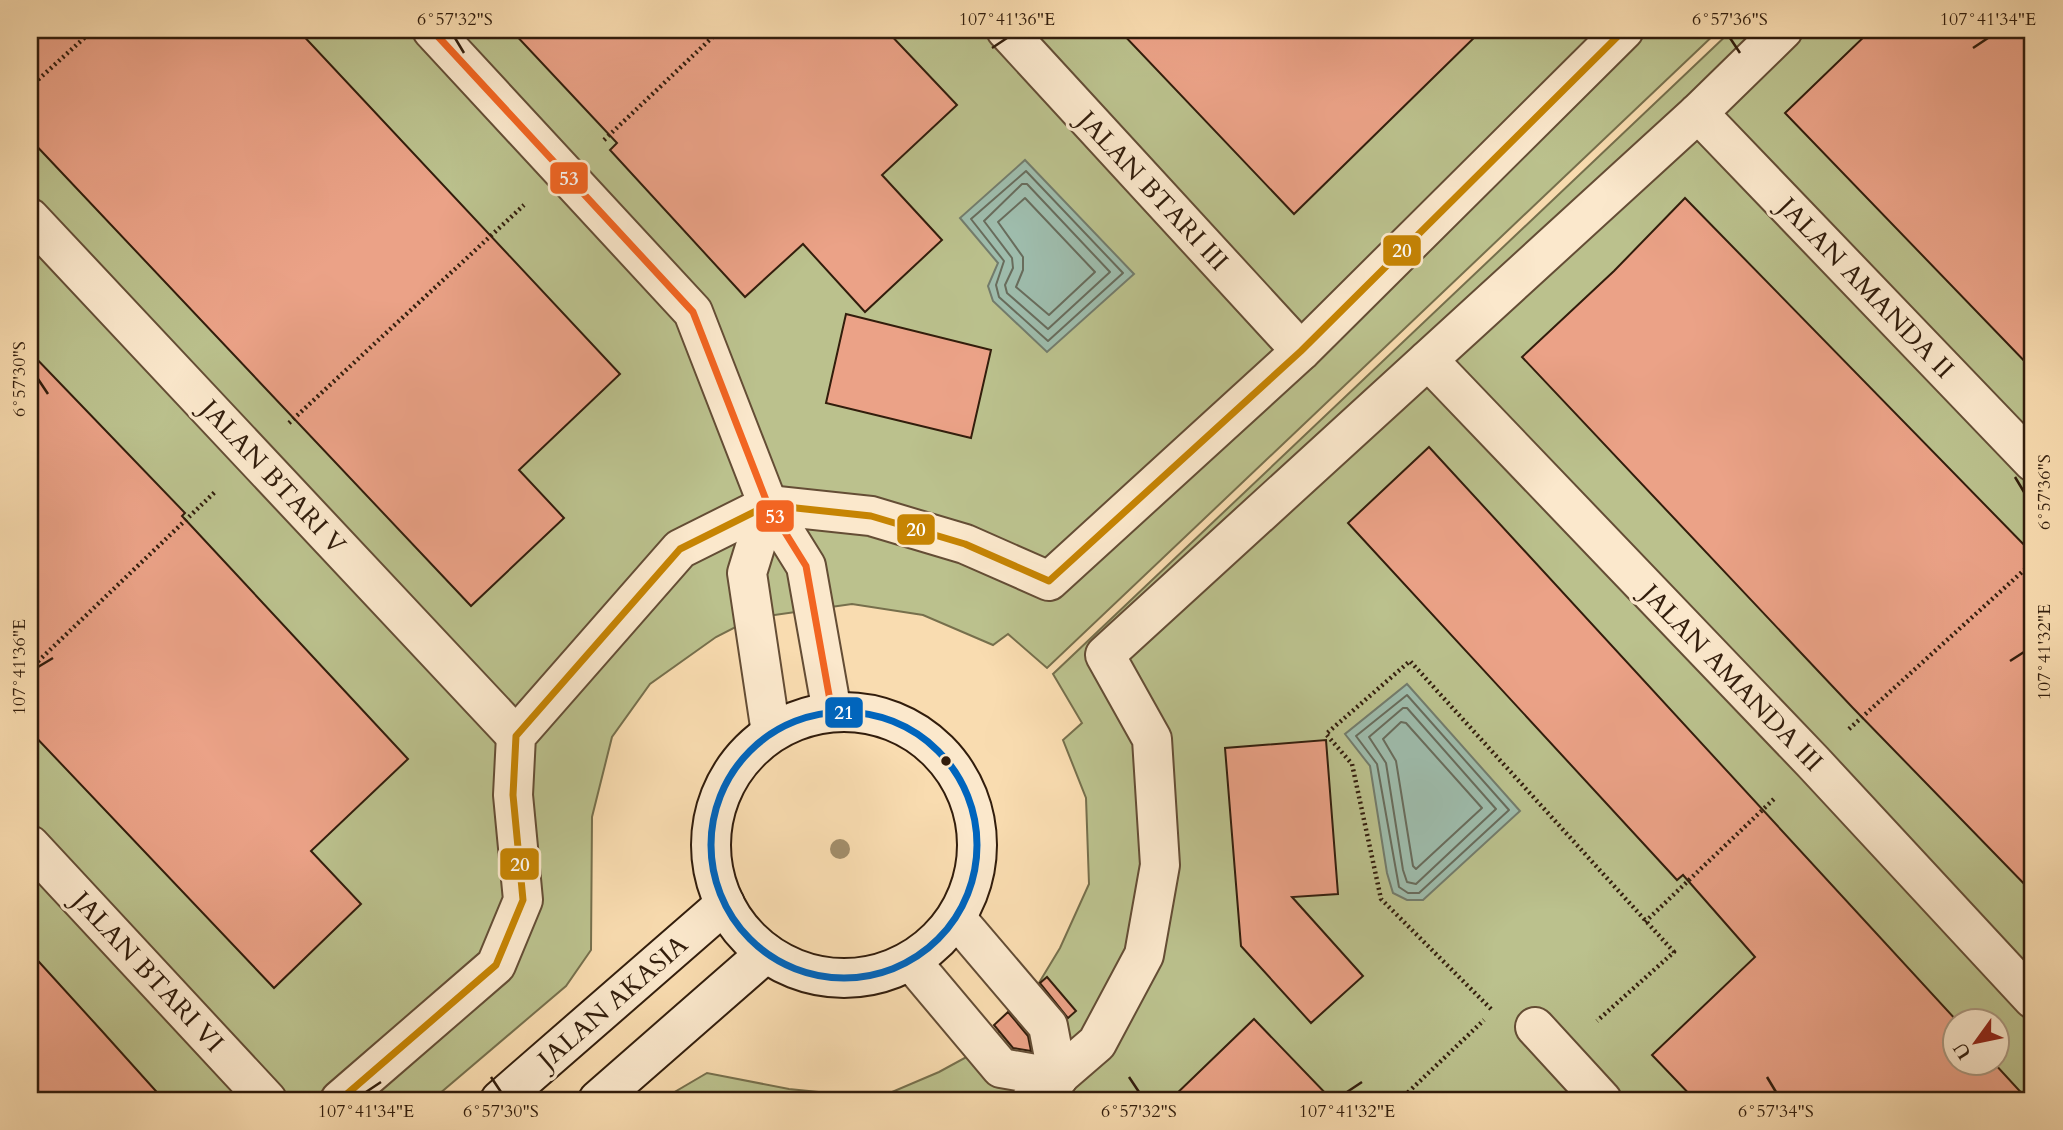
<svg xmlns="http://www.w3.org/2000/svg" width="2063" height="1130" font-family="Cardo,serif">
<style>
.green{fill:#bbc18d;stroke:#766f4c;stroke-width:2;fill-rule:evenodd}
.water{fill:#9ebcac;stroke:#737c6c;stroke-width:2}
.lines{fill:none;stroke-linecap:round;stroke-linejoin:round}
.shore{stroke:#686c5c;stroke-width:2}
.building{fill:#eba287;stroke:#321d0c;stroke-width:2}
.street-casing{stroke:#644d35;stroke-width:42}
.secondary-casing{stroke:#321d0c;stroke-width:42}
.path{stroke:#321d0c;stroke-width:4.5;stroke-dasharray:2 3.5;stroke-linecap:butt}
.street{stroke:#fbe8cc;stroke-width:38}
.secondary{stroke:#fbe8cc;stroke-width:38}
.bus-1-casing{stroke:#fbe8cc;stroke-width:12}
.bus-2-casing{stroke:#fbe8cc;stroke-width:12}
.bus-3-casing{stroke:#fbe8cc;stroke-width:12}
.bus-1{stroke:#f26522;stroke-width:7}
.bus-2{stroke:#0065bd;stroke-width:7}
.bus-3{stroke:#c68403;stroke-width:7}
.tree{fill:#a28e6b}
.ticks{fill:none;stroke:#321d0c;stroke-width:2.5}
.bus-dot{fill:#321d0c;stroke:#fbe8cc;stroke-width:2.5}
.labels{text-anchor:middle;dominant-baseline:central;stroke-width:7;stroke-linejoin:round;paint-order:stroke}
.street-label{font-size:26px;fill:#321d0c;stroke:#fbe8cc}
.line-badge{stroke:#fbe8cc;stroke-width:2.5}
.badge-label{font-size:19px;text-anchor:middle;font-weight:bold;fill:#fff}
.neatline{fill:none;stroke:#321d0c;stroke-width:2.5}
.ticks-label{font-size:18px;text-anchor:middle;fill:#321d0c}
</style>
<rect width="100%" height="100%" fill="#f9dcb0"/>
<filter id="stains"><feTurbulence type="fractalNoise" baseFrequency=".00286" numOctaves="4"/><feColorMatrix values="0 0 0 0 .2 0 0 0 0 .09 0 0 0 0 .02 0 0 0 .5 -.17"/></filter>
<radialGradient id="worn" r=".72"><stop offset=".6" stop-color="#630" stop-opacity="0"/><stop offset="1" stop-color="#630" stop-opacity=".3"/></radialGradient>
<!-- green -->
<g class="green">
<polygon points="30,30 1719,30 1047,668 1008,634 993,645 923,615 852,604 753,618 716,637 650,684 612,737 592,817 591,950 566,986 432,1100 30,1100"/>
<path d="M 1732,30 L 2033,30 L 2033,1100 L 661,1100 L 707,1073 L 789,1089 L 878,1098 L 939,1072 L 985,1047 L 1028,1001 L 1060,948 L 1089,884 L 1086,798 L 1063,740 L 1082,723 L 1053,674 ZM 1954,1021 L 1996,1021 L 1996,1064 L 1954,1064 Z"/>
</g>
<!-- water -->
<g class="water">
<polygon points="1025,160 1134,274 1047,352 993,301 988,286 998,263 960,218"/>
<polygon points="1407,684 1520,811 1423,900 1407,900 1393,893 1387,873 1370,766 1345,734"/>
</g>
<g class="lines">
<!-- shore -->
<g class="shore">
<polygon points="1026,171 1123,273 1048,341 999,297 996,285 1004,261 971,219"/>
<polygon points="1022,184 1027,184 1110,272 1048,329 1007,293 1005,285 1013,268 1012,258 984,221"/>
<polygon points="1025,198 1095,272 1049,315 1016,287 1023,270 1023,257 998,222"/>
<polygon points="1407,695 1509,810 1419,893 1408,893 1399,887 1377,764 1356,736"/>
<polygon points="1403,708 1407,708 1496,809 1416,884 1407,882 1403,870 1386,763 1369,737"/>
<polygon points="1401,722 1406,723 1482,808 1416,869 1413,866 1396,761 1383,739"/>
</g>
</g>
<!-- building -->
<g class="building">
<polygon points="30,30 298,30 620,374 519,470 564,518 471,606 30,139"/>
<polygon points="511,30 886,30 957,105 882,175 942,240 865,312 803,244 745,297 610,150 617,143"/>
<polygon points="1119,30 1482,30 1294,214"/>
<polygon points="1871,30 2033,30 2033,370 1785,113"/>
<polygon points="1685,198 2033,554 2033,893 1853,708 1522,357 1614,271"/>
<polygon points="846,314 991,350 971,438 826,403"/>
<polygon points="30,352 185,513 182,516 408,759 311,851 361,904 274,988 30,731"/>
<polygon points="1429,447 1957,1021 1955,1063 1994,1063 2028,1100 1695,1100 1652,1055 1755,957 1683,875 1677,880 1348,523"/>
<polygon points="1326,740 1338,894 1292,897 1363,976 1311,1023 1241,946 1225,748"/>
<polygon points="30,952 101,1030 164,1100 30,1100"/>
<polygon points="1047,977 1076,1011 1068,1018 1040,983"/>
<polygon points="1008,1012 1028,1036 1031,1051 1013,1048 994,1025"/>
<polygon points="1254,1019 1332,1100 1170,1100"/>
</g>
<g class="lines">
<!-- street casing -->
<g class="street-casing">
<g id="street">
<polyline points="432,30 693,312 768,505 806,566 832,712"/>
<polyline points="1006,30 1301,351"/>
<polyline points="1698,113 2033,462"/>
<polyline points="30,218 516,736"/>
<polyline points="1428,360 1813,762 2033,999"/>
<polyline points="768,505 747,573 771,733"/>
<polyline points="30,845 267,1100"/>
<polyline points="956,918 1048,1026 1058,1078"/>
<polyline points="911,961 1001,1068 1058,1078"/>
<polyline points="1535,1027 1602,1100"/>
<polyline points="340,1100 496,965 523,900 513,795 516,736 680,549 768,505 871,516 965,544 1049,581 1301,351 1624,30"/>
<polyline points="1031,1100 1097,1043 1144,955 1160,865 1152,739 1105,655 1698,113 1783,30"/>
</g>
</g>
<!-- secondary casing -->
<g class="secondary-casing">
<g id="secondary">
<circle cx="844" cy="845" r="133"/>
<polyline points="500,1100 725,904"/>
<polyline points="598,1100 766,953"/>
</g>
</g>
<!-- path -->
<g class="path">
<polyline points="30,87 93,30"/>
<polyline points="604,140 720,30"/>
<polyline points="289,423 524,205"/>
<polyline points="30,669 216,491"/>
<polyline points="1849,729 2033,562"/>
<polyline points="1645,922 1776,797"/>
<polyline points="1491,1009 1381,899 1352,764 1326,734 1410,661 1674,952 1597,1021"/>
<polyline points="1400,1100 1484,1020"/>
</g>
<!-- street -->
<use href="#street" class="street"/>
<!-- secondary -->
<use href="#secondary" class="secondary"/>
<!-- bus-1 casing -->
<g class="bus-1-casing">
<polyline id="bus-1" points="432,30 693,312 768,505 806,566 831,706"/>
</g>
<!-- bus-2 casing -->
<g class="bus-2-casing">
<circle id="bus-2" cx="844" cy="845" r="133"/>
</g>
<!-- bus-3 casing -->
<g class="bus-3-casing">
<polyline id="bus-3" points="340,1100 496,965 523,900 513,795 516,736 680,549 768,505 871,516 965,544 1049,581 1301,351 1624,30"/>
</g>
<!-- bus-1 -->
<use href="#bus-1" class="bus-1"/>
<!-- bus-2 -->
<use href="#bus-2" class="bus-2"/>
<!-- bus-3 -->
<use href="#bus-3" class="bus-3"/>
</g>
<!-- trees -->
<circle class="tree" cx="840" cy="849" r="10"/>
<!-- ticks -->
<path class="ticks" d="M 455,38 L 464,53M 1730,38 L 1740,53M 992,48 L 1007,38M 1973,48 L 1988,38M 38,379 L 48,394M 2015,477 L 2024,492M 2010,661 L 2024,652M 38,667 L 53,658M 491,1077 L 501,1092M 1129,1077 L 1139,1092M 1767,1077 L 1776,1092M 366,1092 L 381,1082M 1347,1092 L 1362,1082"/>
<!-- markers -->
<circle class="bus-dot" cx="946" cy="761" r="6"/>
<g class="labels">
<!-- street labels -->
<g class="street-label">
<text transform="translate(1153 191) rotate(47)">JALAN BTARI III</text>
<text transform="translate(1866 288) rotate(46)">JALAN AMANDA II</text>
<text transform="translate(273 477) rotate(47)">JALAN BTARI V</text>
<text transform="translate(1732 678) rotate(46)">JALAN AMANDA III</text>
<text transform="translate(148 972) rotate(47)">JALAN BTARI VI</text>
<text transform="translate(613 1002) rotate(-41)">JALAN AKASIA</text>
</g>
</g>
<g class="line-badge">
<rect x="549" y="161" width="40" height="34" rx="7" fill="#f26522"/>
<rect x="1382" y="234" width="40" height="33" rx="7" fill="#c68403"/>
<rect x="755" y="499" width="40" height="34" rx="7" fill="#f26522"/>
<rect x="896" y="513" width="40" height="33" rx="7" fill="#c68403"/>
<rect x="824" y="696" width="40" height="33" rx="7" fill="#0065bd"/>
<rect x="499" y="847" width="41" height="34" rx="7" fill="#c68403"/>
</g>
<g class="badge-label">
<text x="569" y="185">53</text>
<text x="1402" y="257">20</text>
<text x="775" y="523">53</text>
<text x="916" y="536">20</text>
<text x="844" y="719">21</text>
<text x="520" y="871">20</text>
</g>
<!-- margin -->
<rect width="2063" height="1130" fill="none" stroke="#f9dcb0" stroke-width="77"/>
<!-- north arrow -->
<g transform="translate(1976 1042) rotate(237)"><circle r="33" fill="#fbe8cc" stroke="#ab977f" stroke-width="2"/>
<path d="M0-5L12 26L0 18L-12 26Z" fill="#8f2418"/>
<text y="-10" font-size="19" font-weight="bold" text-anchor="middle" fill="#321d0c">U</text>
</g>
<rect x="38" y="38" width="1986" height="1054" class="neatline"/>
<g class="ticks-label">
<text x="455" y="25">6°57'32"S</text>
<text x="1007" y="25">107°41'36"E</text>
<text x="1730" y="25">6°57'36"S</text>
<text x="1988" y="25">107°41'34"E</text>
<text transform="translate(19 379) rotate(-90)" y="6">6°57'30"S</text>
<text transform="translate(2044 492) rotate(-90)" y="6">6°57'36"S</text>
<text transform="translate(2044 652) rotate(-90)" y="6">107°41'32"E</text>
<text transform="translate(19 667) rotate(-90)" y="6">107°41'36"E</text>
<text x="366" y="1117">107°41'34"E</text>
<text x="501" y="1117">6°57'30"S</text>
<text x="1139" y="1117">6°57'32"S</text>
<text x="1347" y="1117">107°41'32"E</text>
<text x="1776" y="1117">6°57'34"S</text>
</g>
<rect width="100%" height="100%" filter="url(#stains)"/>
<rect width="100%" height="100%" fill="url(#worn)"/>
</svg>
